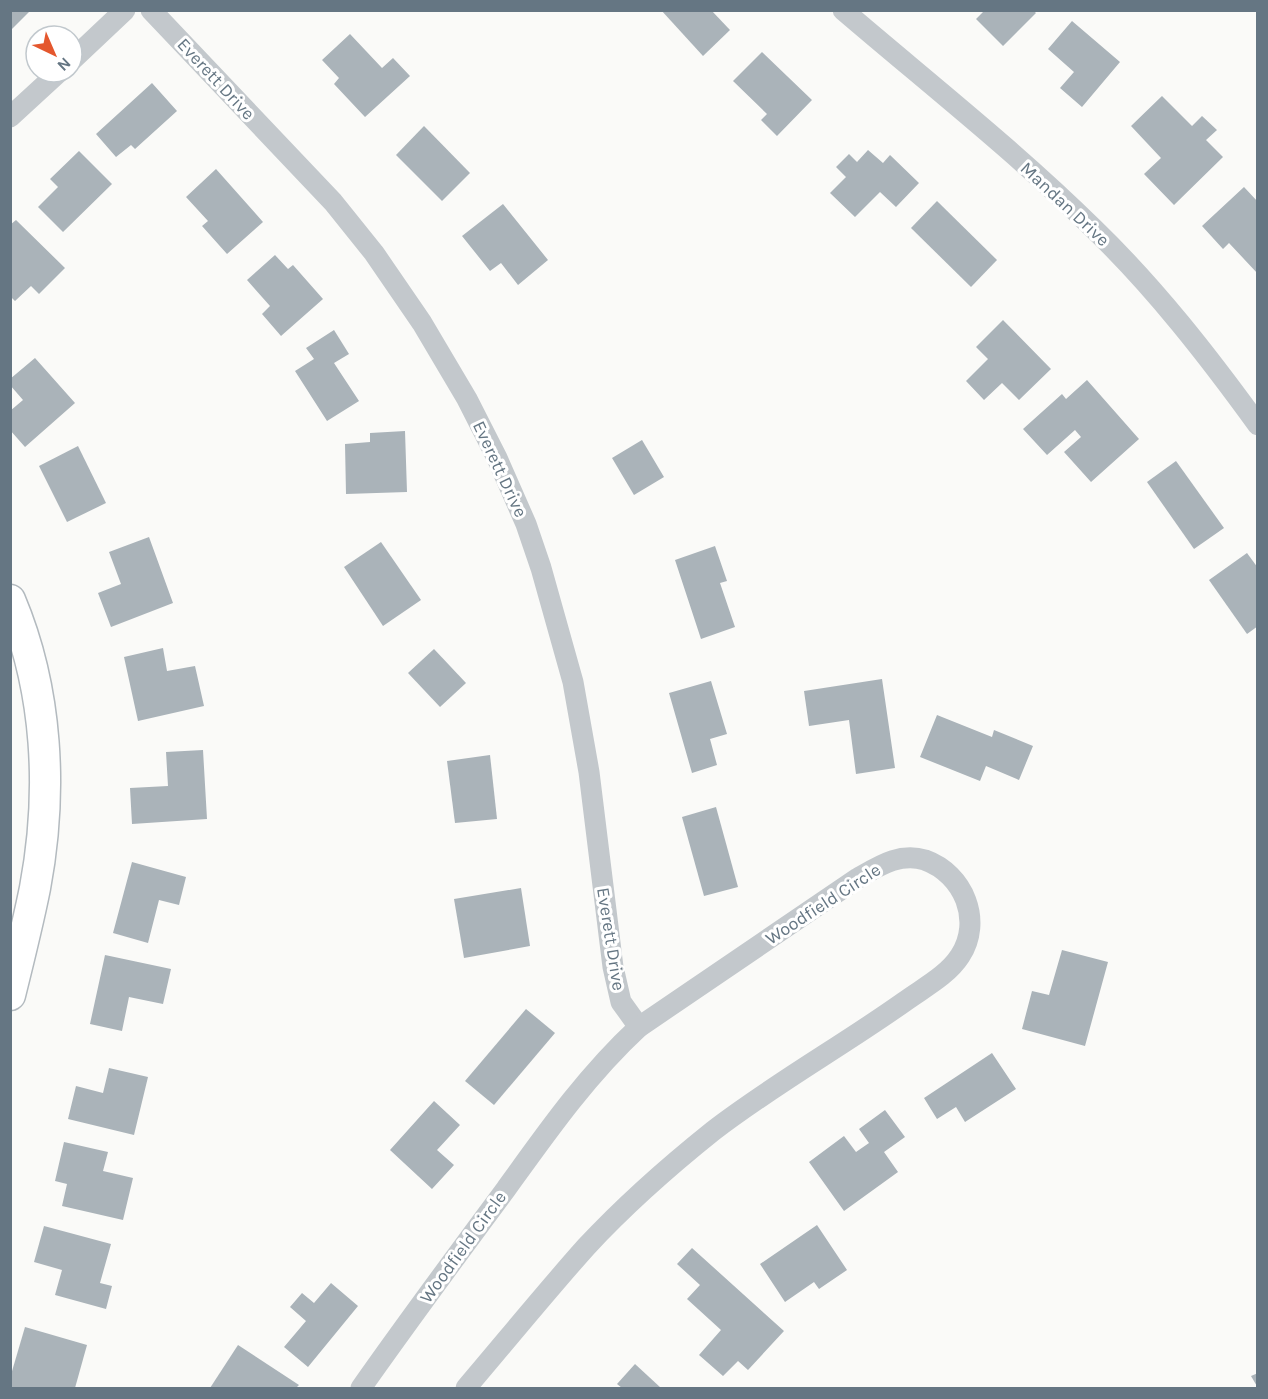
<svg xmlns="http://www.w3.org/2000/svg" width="1268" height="1399" font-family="Karla,sans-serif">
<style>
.building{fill:#aab3b9}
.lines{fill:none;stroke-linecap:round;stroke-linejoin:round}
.secondary-casing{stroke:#b3babf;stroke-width:33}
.street{stroke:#c3c8cc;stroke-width:21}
.secondary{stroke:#fff;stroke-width:30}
.labels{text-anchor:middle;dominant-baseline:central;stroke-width:6;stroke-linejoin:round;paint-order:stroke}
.street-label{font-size:18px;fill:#657683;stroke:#fff}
</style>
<rect width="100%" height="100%" fill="#fafaf8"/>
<!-- building -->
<g class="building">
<polygon points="10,10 31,10 10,31"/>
<polygon points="661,10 711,10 730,30 703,56"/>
<polygon points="981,10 1033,10 1036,13 1003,46 976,19 983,12"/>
<polygon points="1072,21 1120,62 1082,107 1060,88 1074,72 1048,49"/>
<polygon points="350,34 382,68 393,58 410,76 365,117 334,84 339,78 322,60"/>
<polygon points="762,52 812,100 777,136 761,120 767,114 733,81"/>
<polygon points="152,83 177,111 135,149 131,145 116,157 96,134"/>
<polygon points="1162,96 1192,126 1202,116 1217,130 1206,140 1223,157 1174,205 1144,174 1161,158 1131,126"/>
<polygon points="424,126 470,173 442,201 396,155"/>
<polygon points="868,150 883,163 890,155 919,183 896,207 880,192 855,217 830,193 846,177 836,167 849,154 857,162"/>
<polygon points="79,151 112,184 63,232 38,207 58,187 50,179"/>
<polygon points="216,169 263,222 227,254 202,226 208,221 186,197"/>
<polygon points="1244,187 1258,202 1258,274 1229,243 1223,249 1202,226"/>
<polygon points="937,201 997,260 971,287 911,228"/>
<polygon points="503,204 548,260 518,285 501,263 490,271 462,236"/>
<polygon points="16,220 65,268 39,294 31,286 15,301 10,296 10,225"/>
<polygon points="275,255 288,269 293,265 323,299 281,336 262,314 270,306 247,280"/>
<polygon points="1003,320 1051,369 1019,400 1002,383 984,400 966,381 988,359 976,347"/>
<polygon points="334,330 349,354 334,363 359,401 327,421 295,371 314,359 306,348"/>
<polygon points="35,358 75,403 25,447 10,430 10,411 23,400 10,385 10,379"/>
<polygon points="1087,380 1139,439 1091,482 1064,452 1081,437 1075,430 1047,455 1023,429 1062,394 1066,399"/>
<polygon points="405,431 407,492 346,494 345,444 370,442 370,433"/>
<polygon points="642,440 664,477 634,495 612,458"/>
<polygon points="78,446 106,503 67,522 39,466"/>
<polygon points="1176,461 1224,528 1194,549 1147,482"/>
<polygon points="149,537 173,603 111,627 98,593 121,584 109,552"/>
<polygon points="381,542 421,600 383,626 344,567"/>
<polygon points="715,546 727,581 720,583 735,627 701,639 675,560"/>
<polygon points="1247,553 1258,568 1258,626 1247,634 1209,580"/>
<polygon points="163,648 167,671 195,666 204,706 138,721 124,657"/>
<polygon points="434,649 466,683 440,707 408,673"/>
<polygon points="882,679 895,768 856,774 849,720 809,726 804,691"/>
<polygon points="711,681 727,734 710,739 717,765 692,773 669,693"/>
<polygon points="937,715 992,737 994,730 1033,746 1019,780 986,766 980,781 920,757"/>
<polygon points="203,750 207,819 132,824 130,788 168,786 166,752"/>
<polygon points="490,755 497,819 455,823 447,761"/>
<polygon points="716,807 738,887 704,896 682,817"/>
<polygon points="132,862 186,877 179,905 159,900 148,943 113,933"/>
<polygon points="521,888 530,946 464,958 454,899"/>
<polygon points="1062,950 1108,962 1085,1046 1022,1029 1032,991 1049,995"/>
<polygon points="105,955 171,969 163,1004 129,997 122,1031 90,1024"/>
<polygon points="526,1009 555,1033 494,1105 465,1081"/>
<polygon points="992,1053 1016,1089 965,1122 956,1107 937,1119 924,1098"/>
<polygon points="109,1068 148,1077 134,1135 68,1119 76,1086 103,1093"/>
<polygon points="434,1101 460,1125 437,1150 454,1165 432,1189 390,1150"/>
<polygon points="885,1110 905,1137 884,1152 898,1172 844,1211 809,1162 844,1136 856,1152 869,1143 859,1129"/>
<polygon points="64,1142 108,1152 103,1171 133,1178 123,1220 62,1206 67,1184 55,1181"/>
<polygon points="817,1225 847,1270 819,1289 814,1282 785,1302 760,1264"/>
<polygon points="44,1226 111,1244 100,1283 112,1286 106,1309 55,1295 62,1270 34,1262"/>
<polygon points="692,1248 784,1331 748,1370 738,1361 723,1376 699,1355 721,1330 687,1299 700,1285 677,1264"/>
<polygon points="331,1283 358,1306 308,1367 284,1347 306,1321 290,1307 302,1293 314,1303"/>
<polygon points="25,1327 87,1345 75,1388 10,1388 10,1378"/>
<polygon points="238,1345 299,1385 296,1388 210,1388"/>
<polygon points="635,1364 661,1388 622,1388 617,1384"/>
<polygon points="1258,1373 1258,1388 1251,1376"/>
</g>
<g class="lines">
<!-- secondary casing -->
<g class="secondary-casing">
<path id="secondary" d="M 10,600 C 48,690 53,792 35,888 C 28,923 19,959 10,995"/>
</g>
<!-- street -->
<g class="street">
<polyline points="151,10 333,202 374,253 422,323 467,399 497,458 526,524 541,568 573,682 589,772 613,967 621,1002 639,1027"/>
<path d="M 843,10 C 927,82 1015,151 1094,229 C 1155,288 1208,356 1258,425"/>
<polyline points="72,60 125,10"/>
<polyline points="10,117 59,72"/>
<path d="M 361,1388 C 408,1321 457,1255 506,1189 C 547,1132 587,1075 639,1027 L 858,878 C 879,866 900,852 925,860 C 964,874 983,921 960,956 C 947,976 923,988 904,1002 C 842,1046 774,1084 713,1131 C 668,1167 625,1205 586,1247 C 545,1293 506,1341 466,1388"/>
</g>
<!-- secondary -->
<use href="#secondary" class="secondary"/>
</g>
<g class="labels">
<!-- street labels -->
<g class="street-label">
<text transform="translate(216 79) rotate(47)">Everett Drive</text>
<text transform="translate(1065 204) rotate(43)">Mandan Drive</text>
<text transform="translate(500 469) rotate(65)">Everett Drive</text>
<text transform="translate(823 904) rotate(-33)">Woodfield Circle</text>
<text transform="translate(611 939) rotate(81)">Everett Drive</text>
<text transform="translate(463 1247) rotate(-54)">Woodfield Circle</text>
</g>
</g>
<!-- border -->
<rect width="1268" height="1399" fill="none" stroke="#657683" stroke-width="24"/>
<!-- north arrow -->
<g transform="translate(54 54) rotate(136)"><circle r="28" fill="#ffffff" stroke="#c1c8cd" stroke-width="1.5"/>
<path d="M0-4.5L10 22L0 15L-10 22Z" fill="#e4572e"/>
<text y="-9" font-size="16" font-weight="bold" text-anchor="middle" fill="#657683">N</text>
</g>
</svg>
